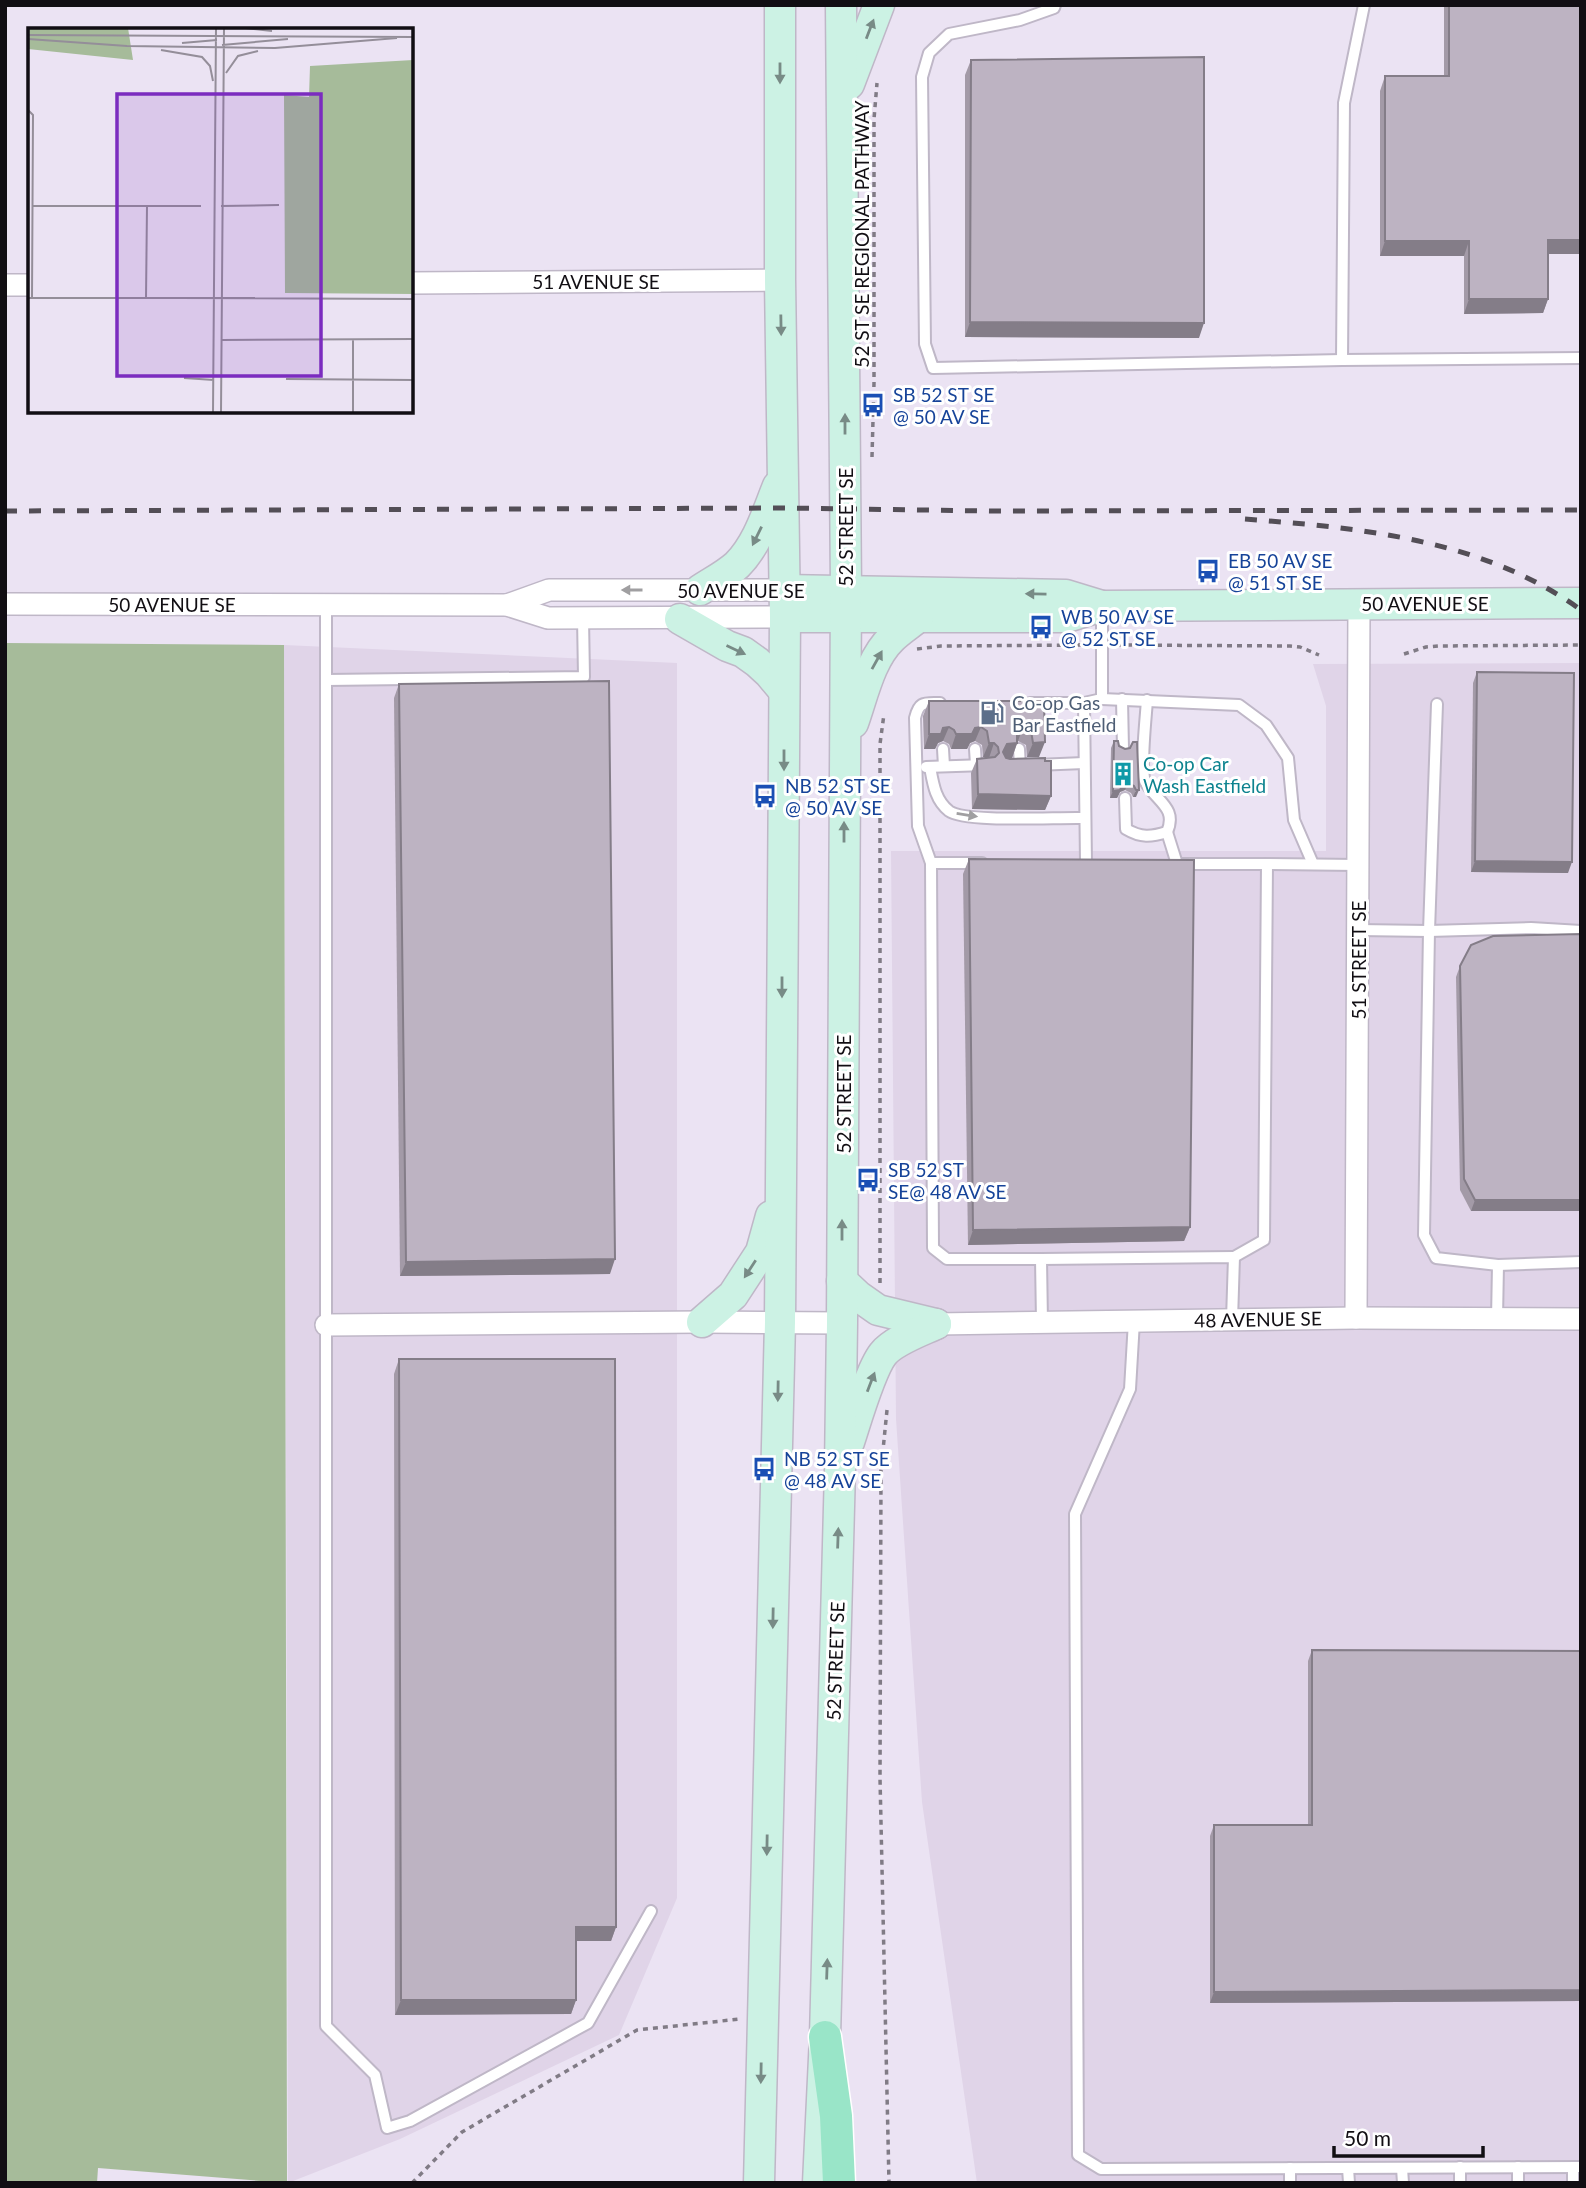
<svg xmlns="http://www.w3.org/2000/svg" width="1586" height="2188" font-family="Lato,sans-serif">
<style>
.industrial{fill:#e0d4e8}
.green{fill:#a6bb9a}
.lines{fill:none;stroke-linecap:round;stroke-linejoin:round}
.lane-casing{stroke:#bfb7c7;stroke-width:14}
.street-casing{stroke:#bfb7c7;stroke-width:24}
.secondary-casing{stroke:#bfb7c7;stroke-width:33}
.primary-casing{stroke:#fff;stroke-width:35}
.path{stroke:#807b85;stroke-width:3.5;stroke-dasharray:5 5;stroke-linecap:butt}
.lane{stroke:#fff;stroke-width:10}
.street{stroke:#fff;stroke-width:21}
.secondary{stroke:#ccf2e4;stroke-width:30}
.primary{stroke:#99e5c8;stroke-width:32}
.rail{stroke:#534e56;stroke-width:5;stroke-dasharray:12 12;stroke-linecap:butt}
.wall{fill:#a39aa7}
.shaded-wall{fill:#847d88}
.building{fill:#bdb3c2;stroke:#847d88;stroke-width:2}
.oneway{fill:#788b86}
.oneway2{fill:#a09fa1}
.labels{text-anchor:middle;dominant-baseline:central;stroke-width:6;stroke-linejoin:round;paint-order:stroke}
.street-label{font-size:19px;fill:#110e13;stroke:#fff}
.transit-label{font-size:19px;fill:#164399;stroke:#fff;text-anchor:start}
.service-label{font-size:19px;fill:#4e5e75;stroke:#fff;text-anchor:start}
.culture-label{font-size:19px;fill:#0d838f;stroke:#fff;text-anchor:start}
.inset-road{fill:none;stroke:#948e99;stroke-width:2}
.view{fill:#7b2cbf;fill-opacity:0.15;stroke:#7b2cbf;stroke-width:3.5}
.inset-edge{fill:none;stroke:#110e13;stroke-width:3.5}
</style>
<rect width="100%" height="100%" fill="#ebe3f3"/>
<!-- industrial -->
<g class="industrial">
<polygon points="284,645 677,663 677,1898 619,2035 400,2139 288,2183"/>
<polygon points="1581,663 1581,2183 977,2183 922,1802 896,1419 891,851 1326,851 1326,706 1313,664"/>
</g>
<!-- green -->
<polygon class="green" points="5,643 284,645 287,2183 98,2168 97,2183 5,2183"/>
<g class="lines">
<!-- lane casing -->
<g class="lane-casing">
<g id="lane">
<polyline points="1055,5 1054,8 1020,20 949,34 929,53 922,77 925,344 933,368 1342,360"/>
<polyline points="1364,5 1344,103 1342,360 1581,358"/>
<polyline points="326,605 326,2026 375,2075 387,2128 410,2121 588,2023 651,1911"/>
<polyline points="326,680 584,677 583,618"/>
<polyline points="1102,699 1239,705 1266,725 1288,758 1294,820 1313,864"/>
<polyline points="1122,699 1123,749"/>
<polyline points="1030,703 1084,703"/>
<polyline points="1437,704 1429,931 1424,1235 1436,1258 1498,1265 1581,1262"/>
<polyline points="943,749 944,766"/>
<polyline points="975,749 976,765"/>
<polyline points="1019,749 1020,766"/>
<polyline points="1036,765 1084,763"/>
<polyline points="926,767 986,765"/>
<path d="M 930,767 C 933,783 935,800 949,811 C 965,823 1058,817 1084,818"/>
<path d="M 1125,798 L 1126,829 C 1141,838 1151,837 1167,832 C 1178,807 1155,801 1145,781 C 1140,770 1146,716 1147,700"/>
<polyline points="1167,832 1177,864"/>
<path d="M 931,863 L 918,826 L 915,718 C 919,701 924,703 940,703"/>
<polyline points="982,863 931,863 933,1248 947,1259 1041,1259"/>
<polyline points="1086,863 1084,703 1102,699 1102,607"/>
<polyline points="1180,864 1267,864 1264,1240 1234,1257"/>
<polyline points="1267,864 1358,865"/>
<polyline points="1358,930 1429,931 1531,928 1581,931"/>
<polyline points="1497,1319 1498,1265"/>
<polyline points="1134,1321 1130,1389 1075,1514 1078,2155 1101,2169 1581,2167"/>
<polyline points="1042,1322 1041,1259 1234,1257 1232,1320"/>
<polyline points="1460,2167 1460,2183"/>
<polyline points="1573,2167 1573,2183"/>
<polyline points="1290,2168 1290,2183"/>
<polyline points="1348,2168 1349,2183"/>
<polyline points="1402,2168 1403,2183"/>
<polyline points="1518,2183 1518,2167"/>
</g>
</g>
<!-- street casing -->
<g class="street-casing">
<g id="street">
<polyline points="411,283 780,280"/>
<polyline points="5,285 30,285"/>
<polyline points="5,604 507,605 548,618 785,617"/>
<polyline points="507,605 549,590 784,590"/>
<polyline points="1356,1318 1359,603"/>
<polyline points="936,1324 1356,1318 1581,1319"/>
<polyline points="326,1325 702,1322 842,1323"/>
</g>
</g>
<!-- secondary casing -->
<g class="secondary-casing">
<g id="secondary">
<polyline points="849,84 879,5"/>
<path d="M 700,590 C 712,582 726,575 737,565 C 758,544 767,513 778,486"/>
<polyline points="784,590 1066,595 1102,606"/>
<polyline points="785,617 1067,617 1102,606 1581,603"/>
<polyline points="680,619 727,646 743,652 757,662 769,673 784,691"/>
<path d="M 853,723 C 863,695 870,659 892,638 C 900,630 910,624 918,617"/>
<polyline points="842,1281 858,1296 878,1310 936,1324"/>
<polyline points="702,1322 733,1295 761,1252 771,1216"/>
<path d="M 849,1442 C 856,1421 870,1371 883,1354 C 893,1341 921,1331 936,1324"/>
<polyline points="759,2183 780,1322 785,617 780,280 780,5"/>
<polyline points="818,2183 825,2037 840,1469 842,1323 846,590 841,5"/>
</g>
</g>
<!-- primary casing -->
<g class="primary-casing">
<polyline id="primary" points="825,2037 836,2116 839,2183"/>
</g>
<!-- path -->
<g class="path">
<polyline points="872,457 874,383 874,119 877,83"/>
<polyline points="1117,645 1290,646 1300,647 1319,655"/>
<polyline points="917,649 941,646 1088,645"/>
<polyline points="1404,654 1426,647 1439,646 1581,645"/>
<polyline points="880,1283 880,744 884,714"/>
<polyline points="887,1410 881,1470 880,1778 889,2183"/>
<polyline points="412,2183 462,2132 637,2030 740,2019"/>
</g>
<!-- lane -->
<use href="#lane" class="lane"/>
<!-- street -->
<use href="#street" class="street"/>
<!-- secondary -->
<use href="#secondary" class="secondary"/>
<!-- primary -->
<use href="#primary" class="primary"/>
<!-- rail -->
<g class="rail">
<polyline points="5,511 784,508 989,511 1581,510"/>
<path d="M 1245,519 C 1361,528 1483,539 1581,610"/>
</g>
</g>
<!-- wall -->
<g class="wall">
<polygon points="1444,5 1581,5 1548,254 1548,299 1543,313 1464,314 1464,256 1380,256 1380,91 1385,76 1444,76"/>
<polygon points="971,60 1199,338 965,337 965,75"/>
<polygon points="1477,672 1568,873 1471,872 1473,683"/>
<polygon points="399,684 610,1274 400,1276 394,698"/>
<polygon points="929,701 1044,701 1039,757 1027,757 1026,745 1018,741 1012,758 1007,758 1051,796 1045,810 972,809 971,773 977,759 989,758 983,757 982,745 975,741 970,743 967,749 951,749 949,744 943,741 938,743 935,749 924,749 923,716"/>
<polygon points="1114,741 1125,749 1130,748 1136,797 1133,797 1131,793 1125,790 1120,792 1117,798 1110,798 1111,748"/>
<polygon points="969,859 1190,1227 1184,1241 968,1245 963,874"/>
<polygon points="1460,966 1581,1211 1471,1211 1460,1190 1456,977"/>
<polygon points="399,1359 616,1927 611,1941 576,1941 576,2000 571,2014 395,2015 394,1374"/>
<polygon points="1312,1650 1581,1651 1581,2001 1210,2003 1210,1836 1214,1825 1308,1825 1308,1661"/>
</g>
<!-- shaded-wall -->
<g class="shaded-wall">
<polygon points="1548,240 1581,240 1581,254 1543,254"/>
<polygon points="1385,241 1469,241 1464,256 1380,256"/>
<polygon points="1469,299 1548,299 1543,313 1464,314"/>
<polygon points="970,322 1204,323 1199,338 965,337"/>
<polygon points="949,727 943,741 938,743 935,749 924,749 929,734"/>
<polygon points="981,727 975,741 970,743 967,749 951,749 956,734"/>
<polygon points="1023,727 1018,741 1015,744 1017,743 1012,758 1001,759 1003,752 1007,744 1017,732"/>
<polygon points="1045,742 1039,757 1027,757 1033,743"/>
<polygon points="989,743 994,743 989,758 983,757"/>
<polygon points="1128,783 1125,790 1120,792 1117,798 1110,798 1113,791 1123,784"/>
<polygon points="1136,790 1139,790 1136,797 1133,797"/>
<polygon points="978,794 1051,796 1045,810 972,809"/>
<polygon points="1475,861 1572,862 1568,873 1471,872"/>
<polygon points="1475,1200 1581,1200 1581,1211 1471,1211"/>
<polygon points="1190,1227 1184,1241 968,1245 973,1230"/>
<polygon points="615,1259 610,1274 400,1276 406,1262"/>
<polygon points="576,1927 616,1927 611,1941 571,1941"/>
<polygon points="1581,1990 1581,2001 1210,2003 1214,1992"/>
<polygon points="401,2000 576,2000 571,2014 395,2015"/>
</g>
<!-- building -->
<g class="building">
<polygon points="1449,5 1581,5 1581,240 1548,240 1548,299 1469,299 1469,241 1385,241 1385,76 1449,76"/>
<polygon points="1204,57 1204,323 970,322 971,60"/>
<polygon points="1477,672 1574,673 1572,862 1475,861"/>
<polygon points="609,681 615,1259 406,1262 399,684"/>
<polygon points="929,701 1044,701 1045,742 1033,743 1031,731 1023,727 1017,732 1017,743 1007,744 1003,752 1006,758 1010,759 1045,758 1045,761 1051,761 1051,796 978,794 977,759 995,757 999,753 998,747 994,743 989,743 987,731 981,727 975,728 972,734 956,734 954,730 949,727 943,728 941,734 929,734"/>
<polygon points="1114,741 1118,741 1119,746 1125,749 1130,748 1133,742 1137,742 1139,790 1136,790 1134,786 1128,783 1123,784 1120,790 1113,791"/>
<polygon points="969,859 1194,860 1190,1227 973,1230"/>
<polygon points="1581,934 1581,1200 1475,1200 1464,1179 1460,966 1471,945 1493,936"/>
<polygon points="399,1359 615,1359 616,1927 576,1927 576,2000 401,2000"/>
<polygon points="1312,1650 1581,1651 1581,1990 1214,1992 1214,1825 1312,1825"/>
</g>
<!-- one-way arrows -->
<defs><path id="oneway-solid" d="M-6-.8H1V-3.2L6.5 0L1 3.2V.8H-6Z" transform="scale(1.75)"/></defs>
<g class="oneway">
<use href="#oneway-solid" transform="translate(870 29) rotate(-69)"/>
<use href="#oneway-solid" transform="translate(780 73) rotate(90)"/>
<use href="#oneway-solid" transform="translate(781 325) rotate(89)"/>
<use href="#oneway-solid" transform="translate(845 424) rotate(-90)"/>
<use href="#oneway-solid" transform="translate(757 536) rotate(116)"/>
<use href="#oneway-solid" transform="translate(1036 594) rotate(-179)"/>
<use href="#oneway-solid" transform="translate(736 650) rotate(25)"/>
<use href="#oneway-solid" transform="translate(877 660) rotate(-61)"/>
<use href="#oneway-solid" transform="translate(784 760) rotate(90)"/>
<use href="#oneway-solid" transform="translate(844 832) rotate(-90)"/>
<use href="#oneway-solid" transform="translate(782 987) rotate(90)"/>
<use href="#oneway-solid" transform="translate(842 1230) rotate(-90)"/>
<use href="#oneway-solid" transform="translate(750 1269) rotate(123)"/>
<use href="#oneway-solid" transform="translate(871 1382) rotate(-69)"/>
<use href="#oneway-solid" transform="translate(778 1391) rotate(91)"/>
<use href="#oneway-solid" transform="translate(838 1538) rotate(-88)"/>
<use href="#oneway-solid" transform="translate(773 1618) rotate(91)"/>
<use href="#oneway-solid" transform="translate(767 1845) rotate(91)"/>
<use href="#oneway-solid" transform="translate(827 1969) rotate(-88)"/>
<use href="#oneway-solid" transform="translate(761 2073) rotate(91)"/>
</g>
<g class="oneway2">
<use href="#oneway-solid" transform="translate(632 590) rotate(180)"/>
<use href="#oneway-solid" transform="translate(967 815) rotate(9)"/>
</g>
<!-- icons -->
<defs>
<g id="bus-bare" transform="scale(1.89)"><path d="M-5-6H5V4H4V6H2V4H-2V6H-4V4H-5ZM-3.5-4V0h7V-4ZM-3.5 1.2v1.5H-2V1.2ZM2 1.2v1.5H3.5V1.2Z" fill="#1a4fb4" stroke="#fff" stroke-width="2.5" paint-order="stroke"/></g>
<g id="fuel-bare" transform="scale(1.89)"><path d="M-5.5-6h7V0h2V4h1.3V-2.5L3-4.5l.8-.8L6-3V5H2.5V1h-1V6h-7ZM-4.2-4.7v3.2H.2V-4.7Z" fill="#5c6f8a" stroke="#fff" stroke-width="2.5" paint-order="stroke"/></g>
<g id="building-bare" transform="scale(1.89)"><path d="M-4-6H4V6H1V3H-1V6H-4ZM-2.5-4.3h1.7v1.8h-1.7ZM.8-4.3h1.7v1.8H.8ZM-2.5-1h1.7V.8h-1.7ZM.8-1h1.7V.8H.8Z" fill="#0f9aa8" stroke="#fff" stroke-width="2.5" paint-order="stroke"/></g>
</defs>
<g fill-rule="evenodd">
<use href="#bus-bare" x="873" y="405"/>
<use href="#bus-bare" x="1208" y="571"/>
<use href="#bus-bare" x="1041" y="627"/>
<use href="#fuel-bare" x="992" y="713"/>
<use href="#building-bare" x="1123" y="774"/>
<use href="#bus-bare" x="765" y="796"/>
<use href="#bus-bare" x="868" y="1180"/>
<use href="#bus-bare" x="764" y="1469"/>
</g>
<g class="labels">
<!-- street labels -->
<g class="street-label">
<text transform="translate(861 234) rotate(-90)">52 ST SE REGIONAL PATHWAY</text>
<text x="596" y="281">51 AVENUE SE</text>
<text transform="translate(845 527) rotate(-90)">52 STREET SE</text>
<text x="741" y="590">50 AVENUE SE</text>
<text x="1425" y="603">50 AVENUE SE</text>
<text x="172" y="604">50 AVENUE SE</text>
<text transform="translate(1358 960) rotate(-90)">51 STREET SE</text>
<text transform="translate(843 1094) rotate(-90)">52 STREET SE</text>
<text transform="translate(1258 1319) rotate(-1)">48 AVENUE SE</text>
<text transform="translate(835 1661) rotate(-88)">52 STREET SE</text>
</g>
<!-- transit labels -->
<g class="transit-label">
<text x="893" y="394">SB 52 ST SE<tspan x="893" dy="22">@ 50 AV SE</tspan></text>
<text x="1228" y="560">EB 50 AV SE<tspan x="1228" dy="22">@ 51 ST SE</tspan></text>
<text x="1061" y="616">WB 50 AV SE<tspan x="1061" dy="22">@ 52 ST SE</tspan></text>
<text x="785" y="785">NB 52 ST SE<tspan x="785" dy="22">@ 50 AV SE</tspan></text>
<text x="888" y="1169">SB 52 ST<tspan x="888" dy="22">SE@ 48 AV SE</tspan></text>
<text x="784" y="1458">NB 52 ST SE<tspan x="784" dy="22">@ 48 AV SE</tspan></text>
</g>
<!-- service labels -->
<g class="service-label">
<text x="1012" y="702">Co-op Gas<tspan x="1012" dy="22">Bar Eastfield</tspan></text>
</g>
<!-- culture labels -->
<g class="culture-label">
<text x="1143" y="763">Co-op Car<tspan x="1143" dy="22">Wash Eastfield</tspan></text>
</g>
</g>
<!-- overview -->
<g transform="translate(28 28)">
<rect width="385" height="385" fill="#ebe3f3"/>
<path d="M 0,0 L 100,0 L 105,32 L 0,21 ZM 385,32 L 385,266 L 257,265 L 256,67 L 281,69 L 282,38 Z" fill="#a6bb9a"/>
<path class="inset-road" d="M 217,0 L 244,3M 0,7 L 385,9M 0,11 L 99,18 L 247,20 L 369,10M 154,15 L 189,12M 194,17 L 260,11M 133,22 L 174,29 L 182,38 L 185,53M 198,45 L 210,28 L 230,23M 0,82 L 5,87 L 4,270M 5,178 L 173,178M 193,178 L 251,177M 0,270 L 227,270M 118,270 L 119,178M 151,270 L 385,271M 325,311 L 325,385M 194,312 L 385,311M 156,350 L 186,352M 258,351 L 385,352M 185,385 L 188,0M 193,385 L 196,0"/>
<path class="view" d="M 89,66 L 293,66 L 293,348 L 89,348 Z"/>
<rect width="385" height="385" class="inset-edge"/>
</g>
<!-- border -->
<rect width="1586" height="2188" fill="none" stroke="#110e13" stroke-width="14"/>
<!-- scale -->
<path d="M1334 2146v10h149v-10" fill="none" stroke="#110e13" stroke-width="3.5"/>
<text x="1344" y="2146" font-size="21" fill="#110e13" stroke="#ffffff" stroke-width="5" paint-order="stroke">50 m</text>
</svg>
